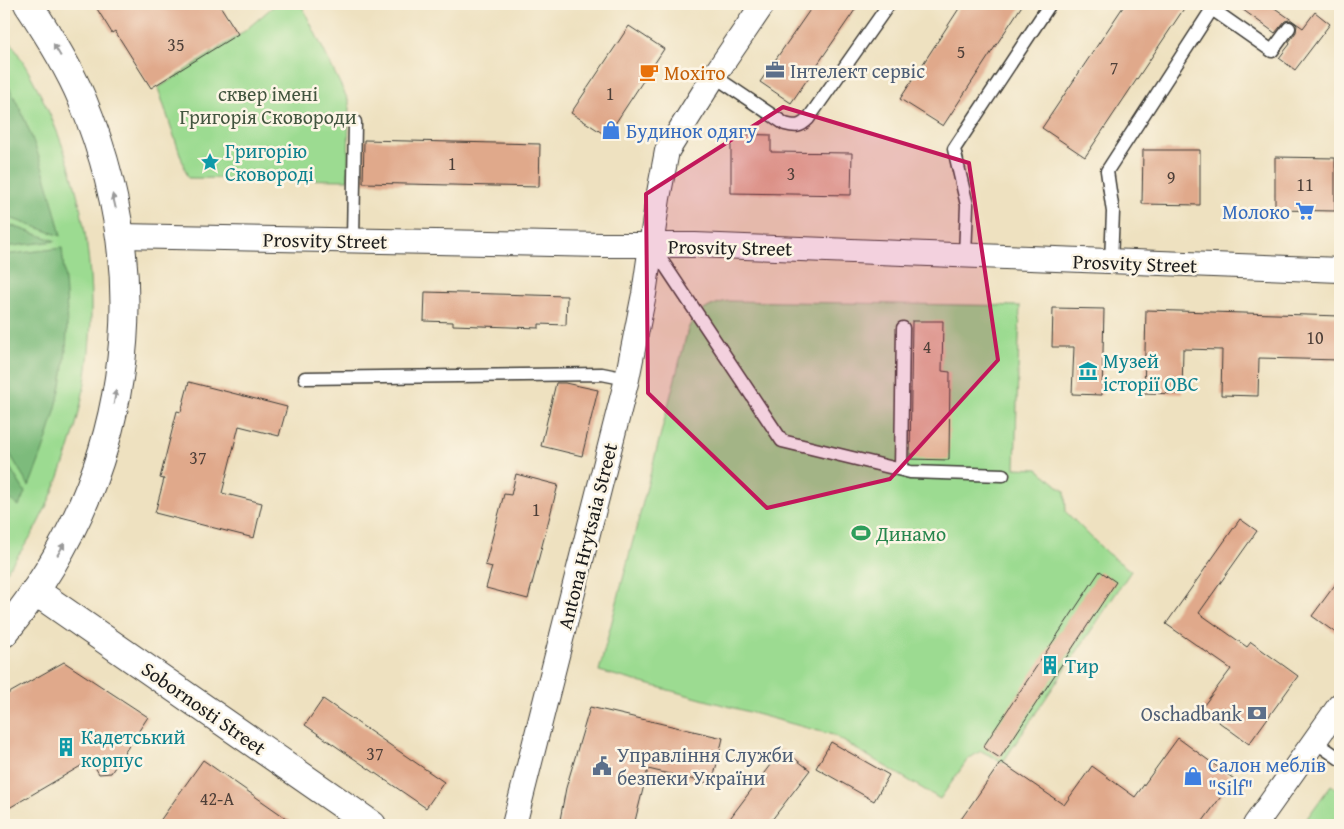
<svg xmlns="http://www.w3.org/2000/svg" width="1344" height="829" font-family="'Gentium Book Plus',serif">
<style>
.green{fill:#9cdb91;stroke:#5c7c56}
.forest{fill:#7dbb7b;stroke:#4c6c4c}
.building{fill:#e0a98b}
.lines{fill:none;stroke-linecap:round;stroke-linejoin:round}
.lane-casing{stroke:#3c3a35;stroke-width:15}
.street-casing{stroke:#3c3a35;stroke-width:26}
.primary-casing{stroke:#3c3a35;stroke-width:30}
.lane{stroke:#fff;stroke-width:12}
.street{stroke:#fff;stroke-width:24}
.primary{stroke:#fff;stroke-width:28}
.oneway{fill:#999}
.marked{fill:#c2185b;fill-opacity:0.2;stroke:#c2185b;stroke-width:4;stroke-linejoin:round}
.labels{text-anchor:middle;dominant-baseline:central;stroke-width:5;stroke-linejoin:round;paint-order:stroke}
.number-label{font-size:18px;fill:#4d3f38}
.service-label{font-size:20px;fill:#4e5e75;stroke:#fcf5e5;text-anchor:start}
.food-label{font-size:20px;fill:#c56008;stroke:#fcf5e5;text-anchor:start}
.park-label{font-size:20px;fill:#42553f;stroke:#fcf5e5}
.shop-label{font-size:20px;fill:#366cbe;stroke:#fcf5e5;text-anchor:start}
.culture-label{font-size:20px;fill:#0d838f;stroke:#fcf5e5;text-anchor:start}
.street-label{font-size:20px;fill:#1c1c1c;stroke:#fcf5e5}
.leisure-label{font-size:20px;fill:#27864d;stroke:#fcf5e5;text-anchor:start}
</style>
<rect width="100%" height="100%" fill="#fcf5e5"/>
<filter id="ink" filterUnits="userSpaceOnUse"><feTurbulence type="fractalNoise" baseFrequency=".02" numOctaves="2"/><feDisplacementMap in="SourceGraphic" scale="10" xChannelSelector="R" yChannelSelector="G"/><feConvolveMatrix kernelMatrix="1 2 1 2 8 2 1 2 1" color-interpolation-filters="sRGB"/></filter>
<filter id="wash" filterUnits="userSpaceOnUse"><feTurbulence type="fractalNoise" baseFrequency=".0096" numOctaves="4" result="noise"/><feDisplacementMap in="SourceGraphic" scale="20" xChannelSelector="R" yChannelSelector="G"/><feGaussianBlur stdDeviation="1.12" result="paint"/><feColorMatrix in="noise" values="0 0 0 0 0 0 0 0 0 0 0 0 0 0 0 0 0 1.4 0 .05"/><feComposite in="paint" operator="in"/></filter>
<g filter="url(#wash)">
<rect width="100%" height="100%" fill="#eee1c0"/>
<!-- green -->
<g class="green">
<polygon points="276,4 301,4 349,102 348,180 188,178 158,88 241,34"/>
<path d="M 4,32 C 105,180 121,365 37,525 C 28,543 15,559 4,575 Z"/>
<path d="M 728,301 L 1020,306 L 1015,468 L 1038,469 L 1065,492 L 1066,512 L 1107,553 L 1131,571 L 1003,762 L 981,751 L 968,759 L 940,799 L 833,735 L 599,671 L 688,329 C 695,312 711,304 728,301 Z"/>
<polygon points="1331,785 1340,791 1340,825 1302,825"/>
</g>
<!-- forest -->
<g class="forest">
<path d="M 4,78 C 32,127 48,181 61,236 L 4,216 Z"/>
<polygon points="4,223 56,241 4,247"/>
<path d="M 62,248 C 64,272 67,296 67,320 C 68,377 51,434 29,486 L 4,444 L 4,255 Z"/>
<polygon points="4,458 25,492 19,506 4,496"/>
</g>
<g id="blocks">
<!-- building -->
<g class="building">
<polygon points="94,4 219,4 238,34 151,88 115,31 112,33"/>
<polygon points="814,4 859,4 791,103 760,82"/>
<polygon points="962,4 1023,4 943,126 900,99"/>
<polygon points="1125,4 1187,4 1085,157 1042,128"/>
<polygon points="1235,4 1269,4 1303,28 1315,12 1330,24 1295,70 1279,58 1290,44 1289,42 1296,32 1297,25 1294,22 1289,20 1285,21 1275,33"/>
<polygon points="629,26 664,49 607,136 571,113"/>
<polygon points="731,134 771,135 771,152 852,153 851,195 731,193"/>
<polygon points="364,140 540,144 539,187 363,183"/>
<polygon points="1143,150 1200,150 1200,205 1142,204"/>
<polygon points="1275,157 1335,158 1335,211 1275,210"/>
<polygon points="425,292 567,296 566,325 539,324 539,328 453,325 453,322 424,321"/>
<polygon points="1053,308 1104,309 1102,395 1072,394 1074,347 1052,347"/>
<polygon points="1146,310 1340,316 1340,360 1259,358 1258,396 1221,395 1222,350 1183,349 1182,394 1144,393"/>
<polygon points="912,321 943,321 942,371 950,372 949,460 910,459"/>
<polygon points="189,382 287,407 279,436 239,426 222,493 262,503 254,538 155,513 164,479 160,478 177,411 181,412"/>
<polygon points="556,383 565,383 598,390 582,456 541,446"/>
<polygon points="516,474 558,485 528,599 486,588 492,567 485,565 504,494 511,495"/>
<polygon points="1240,519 1257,531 1199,613 1247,647 1251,642 1298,676 1249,744 1201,709 1231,669 1166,624"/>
<polygon points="1100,571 1116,582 1000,758 983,747"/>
<polygon points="1340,578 1340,636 1312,616"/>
<polygon points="64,662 148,717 111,773 99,774 91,760 4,811 4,696"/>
<polygon points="323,699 444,782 426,808 305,725"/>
<polygon points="590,707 723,738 712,784 648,769 634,825 559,825 566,788"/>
<polygon points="1178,738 1234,779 1200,825 957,825 1001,762 1064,805 1092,766 1135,797"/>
<polygon points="831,742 889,775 874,801 816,768"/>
<polygon points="782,749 810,770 768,825 725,825"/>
<polygon points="203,760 296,825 157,825"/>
</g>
</g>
</g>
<g filter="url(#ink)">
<use href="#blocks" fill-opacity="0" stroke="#3c3a35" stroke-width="1"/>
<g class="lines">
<!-- lane casing -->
<g class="lane-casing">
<g id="lane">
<path d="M 714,76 L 785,124 C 796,127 800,127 808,119 L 889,4"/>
<polyline points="353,240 355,122"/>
<polyline points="652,246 782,441 910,472 1003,475"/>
<polyline points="965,256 967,205 954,149 1050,4"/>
<polyline points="1111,262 1113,212 1107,171 1212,9 1272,51 1289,28"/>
<polyline points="305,378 602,374 627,379"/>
<polyline points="901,469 903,328"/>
<polyline points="1314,741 1340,759"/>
</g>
</g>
<!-- street casing -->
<g class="street-casing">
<g id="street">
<polyline points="120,236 603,245 695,245 1340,270"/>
<polyline points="514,825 627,379 644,294 658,198 667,151 714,76 763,4"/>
<polyline points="1255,825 1340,705"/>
</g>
</g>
<!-- primary casing -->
<g class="primary-casing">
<g id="primary">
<polyline points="35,591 372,825"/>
<path d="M 4,633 C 130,478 159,284 82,99 C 68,66 48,34 28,4"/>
</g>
</g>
<!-- lane -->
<use href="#lane" class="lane"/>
<!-- street -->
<use href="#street" class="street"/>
<!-- primary -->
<use href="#primary" class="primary"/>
</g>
<!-- one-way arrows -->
<defs><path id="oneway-solid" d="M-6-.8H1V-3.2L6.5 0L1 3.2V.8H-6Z" transform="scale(1.25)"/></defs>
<g class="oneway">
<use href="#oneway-solid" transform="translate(57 50) rotate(-120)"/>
<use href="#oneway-solid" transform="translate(114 201) rotate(-103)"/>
<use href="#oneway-solid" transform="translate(115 397) rotate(-80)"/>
<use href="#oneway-solid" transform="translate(61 549) rotate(-60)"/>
</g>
</g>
<!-- marked area -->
<path class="marked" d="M 783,107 L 969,163 L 998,360 L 890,479 L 767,508 L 648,393 L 646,194 Z"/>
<!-- icons -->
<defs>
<g id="office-bare" transform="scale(1.5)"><path d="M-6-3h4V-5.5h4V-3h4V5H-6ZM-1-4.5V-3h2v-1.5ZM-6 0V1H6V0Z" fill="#5c6f8a" stroke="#fcf5e5" stroke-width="2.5" paint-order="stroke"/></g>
<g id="cafe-bare" transform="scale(1.5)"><path d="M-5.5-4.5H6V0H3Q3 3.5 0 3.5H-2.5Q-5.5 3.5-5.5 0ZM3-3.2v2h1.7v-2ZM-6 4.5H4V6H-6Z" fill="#e8710a" stroke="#fcf5e5" stroke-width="2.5" paint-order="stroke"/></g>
<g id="shop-bare" transform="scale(1.5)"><path d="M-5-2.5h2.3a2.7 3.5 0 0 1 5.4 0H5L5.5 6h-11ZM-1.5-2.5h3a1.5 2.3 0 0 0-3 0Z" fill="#3f7fe0" stroke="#fcf5e5" stroke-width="2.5" paint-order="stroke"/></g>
<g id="sight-bare" transform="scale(1.5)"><path d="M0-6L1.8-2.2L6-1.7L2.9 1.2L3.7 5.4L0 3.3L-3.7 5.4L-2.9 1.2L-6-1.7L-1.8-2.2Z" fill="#0f9aa8" stroke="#fcf5e5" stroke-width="2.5" paint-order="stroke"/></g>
<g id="supermarket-bare" transform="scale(1.5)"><path d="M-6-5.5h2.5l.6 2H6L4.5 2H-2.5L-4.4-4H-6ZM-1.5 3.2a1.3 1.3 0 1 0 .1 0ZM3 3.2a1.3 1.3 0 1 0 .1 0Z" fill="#3f7fe0" stroke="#fcf5e5" stroke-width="2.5" paint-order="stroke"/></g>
<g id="museum-bare" transform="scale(1.5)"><path d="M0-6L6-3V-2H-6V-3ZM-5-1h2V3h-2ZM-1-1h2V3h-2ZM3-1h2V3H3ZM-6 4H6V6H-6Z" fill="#0f9aa8" stroke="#fcf5e5" stroke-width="2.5" paint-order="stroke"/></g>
<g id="stadium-bare" transform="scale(1.5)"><path d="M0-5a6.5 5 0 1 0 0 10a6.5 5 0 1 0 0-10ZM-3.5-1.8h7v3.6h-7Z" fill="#2e9e5b" stroke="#fcf5e5" stroke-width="2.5" paint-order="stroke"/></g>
<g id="building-bare" transform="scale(1.5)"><path d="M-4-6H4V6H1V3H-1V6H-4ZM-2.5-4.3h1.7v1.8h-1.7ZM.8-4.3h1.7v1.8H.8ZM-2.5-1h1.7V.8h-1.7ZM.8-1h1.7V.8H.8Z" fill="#0f9aa8" stroke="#fcf5e5" stroke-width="2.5" paint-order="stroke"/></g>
<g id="bank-bare" transform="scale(1.5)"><path d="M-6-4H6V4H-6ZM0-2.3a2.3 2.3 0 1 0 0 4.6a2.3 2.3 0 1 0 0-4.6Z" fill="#5c6f8a" stroke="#fcf5e5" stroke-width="2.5" paint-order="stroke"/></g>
<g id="civic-bare" transform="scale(1.5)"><path d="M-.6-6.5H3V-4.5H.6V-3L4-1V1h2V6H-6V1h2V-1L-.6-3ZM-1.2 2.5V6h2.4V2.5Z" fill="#5c6f8a" stroke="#fcf5e5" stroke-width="2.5" paint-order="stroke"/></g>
</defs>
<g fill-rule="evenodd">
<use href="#office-bare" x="775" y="70"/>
<use href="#cafe-bare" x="649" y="72"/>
<use href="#shop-bare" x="611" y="130"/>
<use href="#sight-bare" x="210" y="162"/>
<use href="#supermarket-bare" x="1305" y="211"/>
<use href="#museum-bare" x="1088" y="371"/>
<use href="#stadium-bare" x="861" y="533"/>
<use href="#building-bare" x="1050" y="665"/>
<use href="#bank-bare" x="1257" y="713"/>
<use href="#building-bare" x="66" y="747"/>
<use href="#civic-bare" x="602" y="766"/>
<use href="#shop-bare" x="1193" y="776"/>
</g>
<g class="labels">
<!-- number labels -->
<g class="number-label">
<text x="176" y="44">35</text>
<text x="961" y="51">5</text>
<text x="1114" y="67">7</text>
<text x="610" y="93">1</text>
<text x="452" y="163">1</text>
<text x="791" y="173">3</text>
<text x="1171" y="177">9</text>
<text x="1305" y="184">11</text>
<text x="1315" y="337">10</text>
<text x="927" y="346">4</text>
<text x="198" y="457">37</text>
<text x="536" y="509">1</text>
<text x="375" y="753">37</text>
<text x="217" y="798">42-А</text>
</g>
<!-- service labels -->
<g class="service-label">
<text x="790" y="70">Інтелект сервіс</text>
<text x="1242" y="713" text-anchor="end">Oschadbank</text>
<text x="617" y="754">Управління Служби<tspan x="617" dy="23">безпеки України</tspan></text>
</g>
<!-- food labels -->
<g class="food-label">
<text x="664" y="72">Мохіто</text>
</g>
<!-- park labels -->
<g class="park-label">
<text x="268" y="93">сквер імені<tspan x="268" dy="23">Григорія Сковороди</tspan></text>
</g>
<!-- shop labels -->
<g class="shop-label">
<text x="626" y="130">Будинок одягу</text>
<text x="1290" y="211" text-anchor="end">Молоко</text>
<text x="1208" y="764">Салон меблів<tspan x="1208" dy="23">"Silf"</tspan></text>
</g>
<!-- culture labels -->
<g class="culture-label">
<text x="225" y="150">Григорію<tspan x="225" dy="23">Сковороді</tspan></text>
<text x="1103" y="360">Музей<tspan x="1103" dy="23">історії ОВС</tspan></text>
<text x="1065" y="665">Тир</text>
<text x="81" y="736">Кадетський<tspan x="81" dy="23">корпус</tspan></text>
</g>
<!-- street labels -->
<g class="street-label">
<text transform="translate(325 240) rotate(1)">Prosvity Street</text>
<text transform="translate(730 247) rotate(1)">Prosvity Street</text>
<text transform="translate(1135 263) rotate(2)">Prosvity Street</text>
<text transform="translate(587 536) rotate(-76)">Antona Hrytsaia Street</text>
<text transform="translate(204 708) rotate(35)">Sobornosti Street</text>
</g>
<!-- leisure labels -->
<g class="leisure-label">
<text x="876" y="533">Динамо</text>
</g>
</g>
<!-- margin -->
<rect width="1344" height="829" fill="none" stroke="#fcf5e5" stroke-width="20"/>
</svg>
